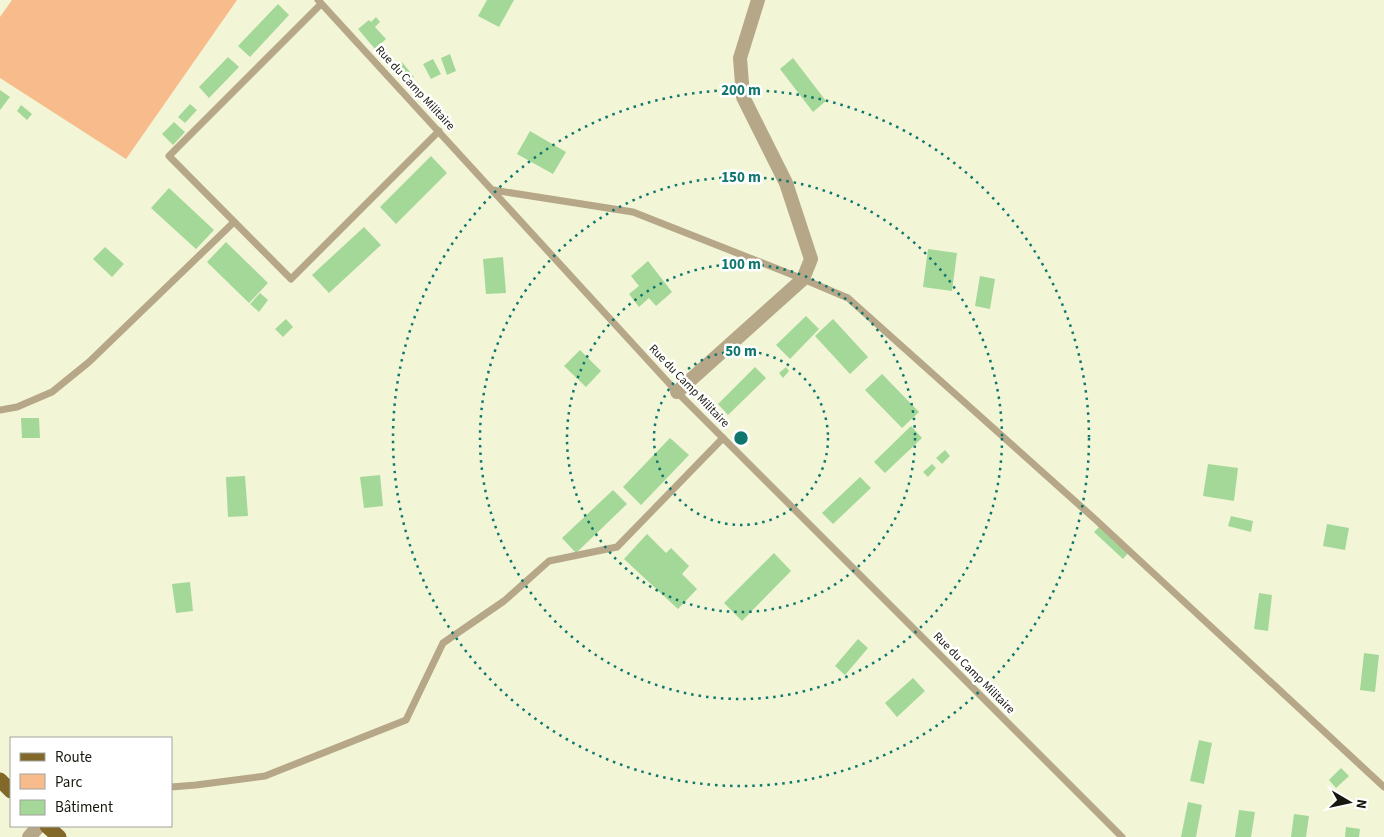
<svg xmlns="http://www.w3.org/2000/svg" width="1384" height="837" font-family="'Source Sans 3',sans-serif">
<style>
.green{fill:#f8bc8c}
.building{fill:#a4d898}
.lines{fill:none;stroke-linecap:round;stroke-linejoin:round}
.service{stroke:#b6a788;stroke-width:7}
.minor{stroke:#b6a788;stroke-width:14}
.primary{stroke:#826829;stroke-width:15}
.ring{fill:none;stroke:#0f766e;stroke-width:2.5;stroke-dasharray:2.5 5}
.labels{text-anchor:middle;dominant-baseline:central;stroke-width:5;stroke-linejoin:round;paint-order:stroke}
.street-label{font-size:12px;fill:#17180d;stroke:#fff}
.centre{fill:#0f766e;stroke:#fff;stroke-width:2.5}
.ring-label{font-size:15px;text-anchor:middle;font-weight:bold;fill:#0f766e;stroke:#fff;stroke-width:5;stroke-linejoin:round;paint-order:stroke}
</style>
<rect width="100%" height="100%" fill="#f2f6d6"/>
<!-- green -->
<polygon class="green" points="12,0 237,0 126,159 0,78 0,17"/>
<!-- building -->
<g class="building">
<polygon points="487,0 514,0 499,27 478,16"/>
<polygon points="278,4 289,15 250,57 238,46"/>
<polygon points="376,17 380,22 375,27 386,39 375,49 358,29 369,20 371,22"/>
<polygon points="450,54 456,71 447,75 441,58"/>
<polygon points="228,57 239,67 209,98 199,87"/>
<polygon points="793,58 826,101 813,112 780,69"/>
<polygon points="433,59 441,74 431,79 423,64"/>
<polygon points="402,62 414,77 405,84 393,69"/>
<polygon points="0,90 10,97 0,110"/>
<polygon points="190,104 197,110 185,123 178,117"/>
<polygon points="21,105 32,114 27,120 17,111"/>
<polygon points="174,122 185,132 173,145 162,134"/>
<polygon points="530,131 566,152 553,174 517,154"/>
<polygon points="431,156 447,173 396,224 380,207"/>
<polygon points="169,188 214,230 196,249 151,208"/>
<polygon points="364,227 381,245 329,293 312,275"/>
<polygon points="226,242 268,283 249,303 207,262"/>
<polygon points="105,247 124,264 112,277 93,259"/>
<polygon points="928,249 957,253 952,291 923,287"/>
<polygon points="503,257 506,293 486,294 483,259"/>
<polygon points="648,261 672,292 656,306 649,298 639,307 629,294 639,286 631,276"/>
<polygon points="980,276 995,279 990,309 975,306"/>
<polygon points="260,293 268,300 259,312 250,304"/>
<polygon points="806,316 819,329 790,359 776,345"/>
<polygon points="286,319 293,327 283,337 275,329"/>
<polygon points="833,319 868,357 850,374 815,336"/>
<polygon points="580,350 601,371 586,387 564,366"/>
<polygon points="755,367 766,378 728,415 718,404"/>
<polygon points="786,367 789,371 783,378 779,373"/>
<polygon points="882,374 919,412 902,428 865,390"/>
<polygon points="21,418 39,418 40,438 22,438"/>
<polygon points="911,426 922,438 885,473 874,462"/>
<polygon points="670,438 689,455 641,505 623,487"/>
<polygon points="945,450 950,456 942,464 936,458"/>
<polygon points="932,464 936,468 928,477 923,472"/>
<polygon points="1208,464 1238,468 1234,501 1203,496"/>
<polygon points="380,475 383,506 364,508 360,477"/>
<polygon points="245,476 248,516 228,517 226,477"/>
<polygon points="860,477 871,488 833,524 822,513"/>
<polygon points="613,490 627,504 576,553 562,538"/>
<polygon points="1231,516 1253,521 1251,532 1228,526"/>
<polygon points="1327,524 1349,528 1345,550 1323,546"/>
<polygon points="1100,526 1129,552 1123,559 1094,532"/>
<polygon points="647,534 666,553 671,548 689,566 682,574 697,589 678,609 624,559"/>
<polygon points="774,553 791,571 742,621 724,603"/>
<polygon points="190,582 193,611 176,613 172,584"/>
<polygon points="1259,593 1272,595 1268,631 1254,629"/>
<polygon points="858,639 868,648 845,675 835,666"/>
<polygon points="1364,653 1379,655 1375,692 1360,690"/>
<polygon points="913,678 925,691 897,717 885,703"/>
<polygon points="1199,740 1212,743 1204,784 1190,781"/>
<polygon points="1341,768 1349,776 1336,788 1329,780"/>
<polygon points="1188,802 1202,805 1196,837 1181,837"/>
<polygon points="1239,810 1255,812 1251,837 1235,837"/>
<polygon points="1294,814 1309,816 1306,837 1291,837"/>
<polygon points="1346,827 1360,829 1359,837 1345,837"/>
</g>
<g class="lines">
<!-- service -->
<g class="service">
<polyline points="318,0 677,392 1122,837"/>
<polyline points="321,4 169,156 291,279 439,131"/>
<polyline points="493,190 633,212 803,279 848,298 1096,520 1384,787"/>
<polyline points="0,410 17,407 52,392 89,362 234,222"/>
<polyline points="171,787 196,785 265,776 406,720 443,643 504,601 549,561 617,547 723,438"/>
</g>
<!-- minor -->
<g class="minor">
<polyline points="677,392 803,279 811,259 786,183 743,97 740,58 758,0"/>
<polyline points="29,837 39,826"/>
</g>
<!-- primary -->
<g class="primary">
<polyline points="0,780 11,791"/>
<polyline points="47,826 59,837"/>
</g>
</g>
<!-- distance rings -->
<g class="ring">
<circle cx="741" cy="438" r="87"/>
<circle cx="741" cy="438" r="174"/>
<circle cx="741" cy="438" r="261"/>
<circle cx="741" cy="438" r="348"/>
</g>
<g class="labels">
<!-- street labels -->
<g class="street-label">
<text transform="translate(415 88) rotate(47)">Rue du Camp Militaire</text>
<text transform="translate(689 386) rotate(46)">Rue du Camp Militaire</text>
<text transform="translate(974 673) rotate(45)">Rue du Camp Militaire</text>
</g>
</g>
<circle cx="741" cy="438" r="8" class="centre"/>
<g class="ring-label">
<text x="741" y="95">200 m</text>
<text x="741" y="182">150 m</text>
<text x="741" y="269">100 m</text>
<text x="741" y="356">50 m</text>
</g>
<!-- legend -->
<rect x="10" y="737" width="162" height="90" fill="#ffffff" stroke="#a2a39e"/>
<rect x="20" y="753" width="25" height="8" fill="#826829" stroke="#a2a39e"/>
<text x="55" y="762" font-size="15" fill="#17180d">Route</text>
<rect x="20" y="774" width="25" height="15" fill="#f8bc8c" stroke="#a2a39e"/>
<text x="55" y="787" font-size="15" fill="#17180d">Parc</text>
<rect x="20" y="800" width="25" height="15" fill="#a4d898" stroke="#a2a39e"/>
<text x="55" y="812" font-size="15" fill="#17180d">Bâtiment</text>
<!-- north arrow -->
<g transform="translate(1349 802) rotate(99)" stroke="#ffffff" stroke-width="4" paint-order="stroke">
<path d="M0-4L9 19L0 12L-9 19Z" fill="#17180d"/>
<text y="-8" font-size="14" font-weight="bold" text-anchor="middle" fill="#17180d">N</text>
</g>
</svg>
